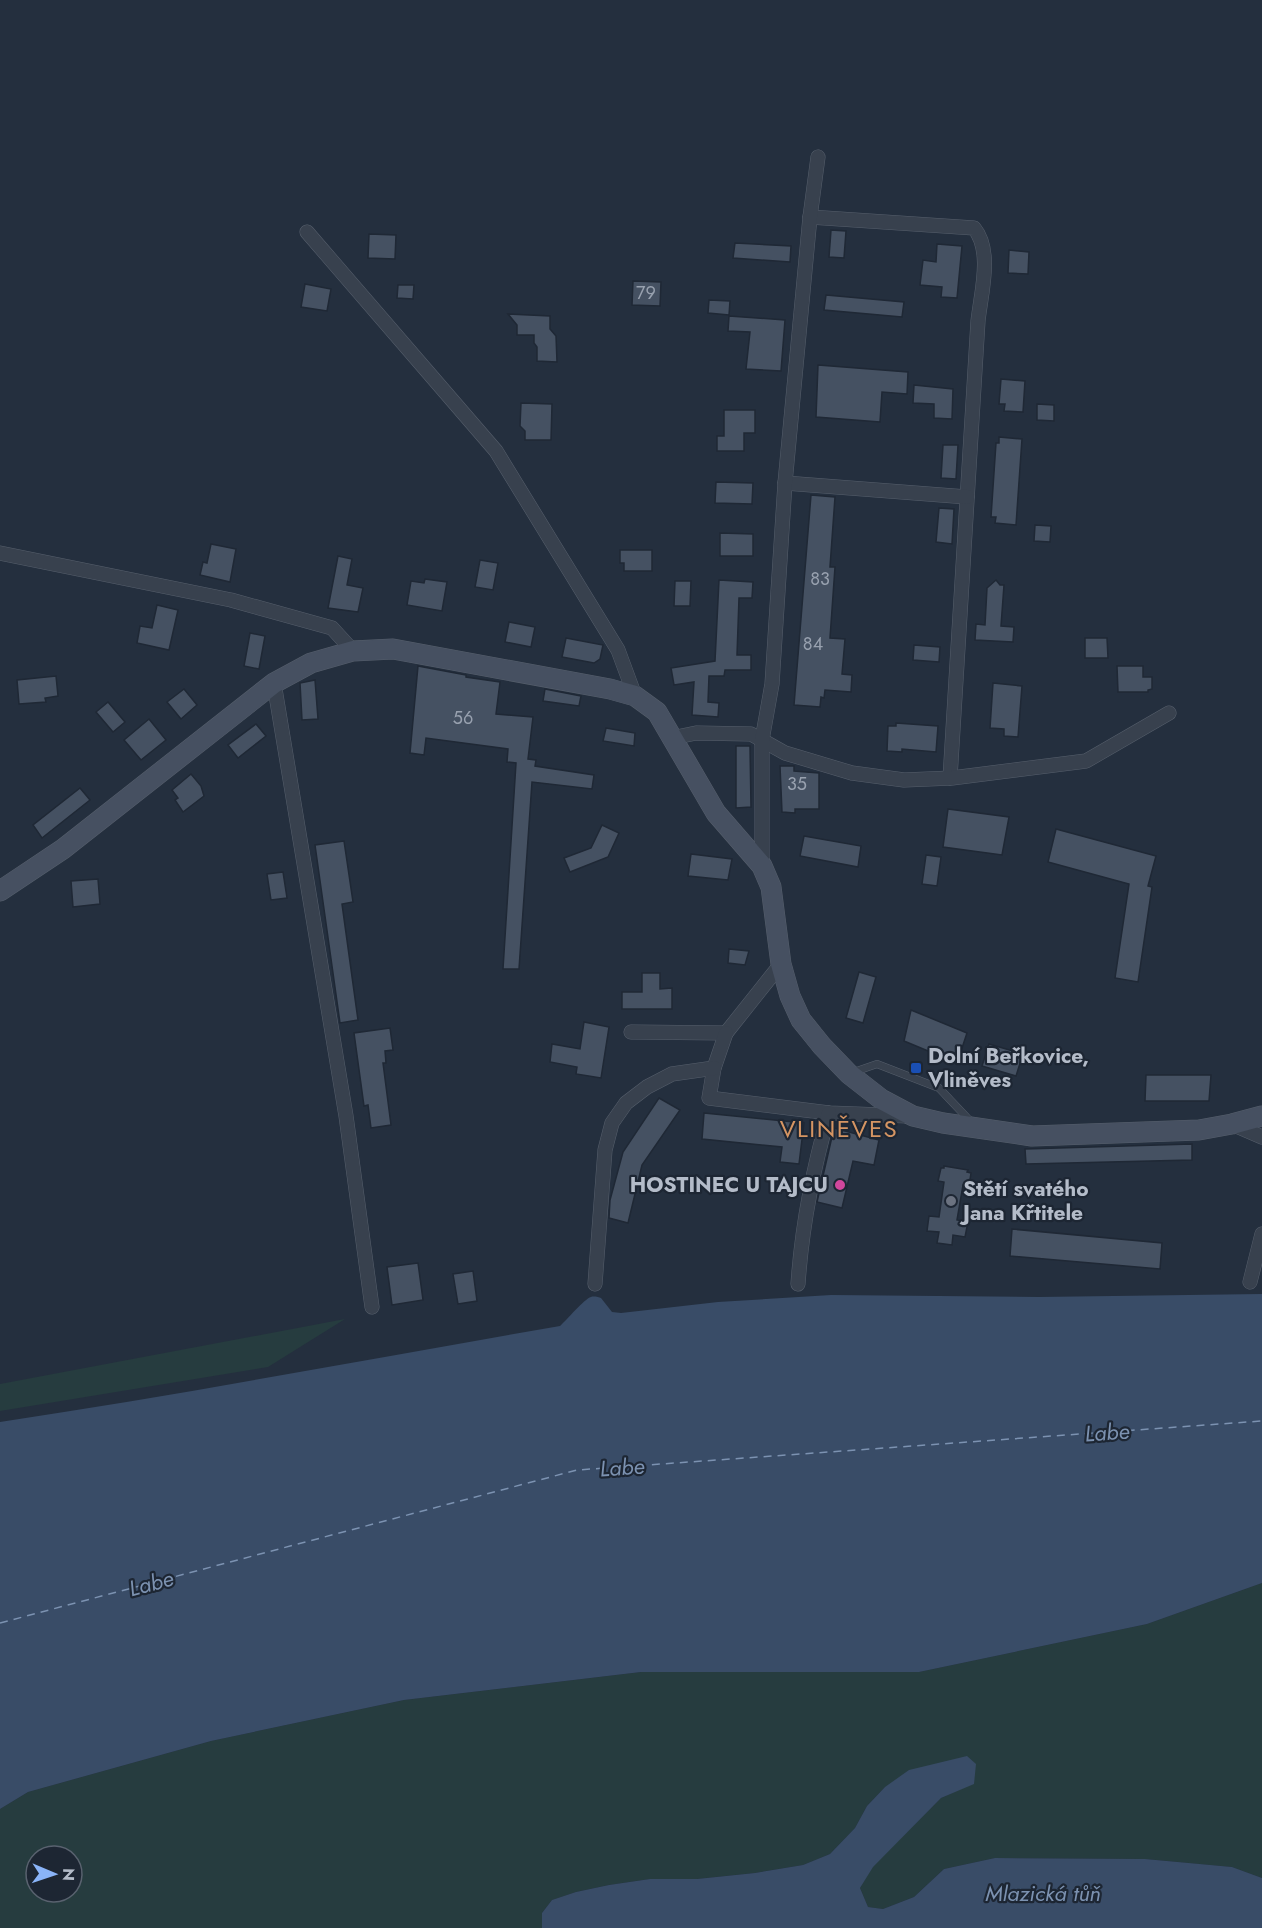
<svg xmlns="http://www.w3.org/2000/svg" width="1262" height="1928" font-family="Jost,sans-serif">
<style>
.green{fill:#263c3f;fill-rule:evenodd}
.water{fill:#394c67}
.lines{fill:none;stroke-linecap:round;stroke-linejoin:round}
.ferry{stroke:#7c92b1;stroke-width:1.5;stroke-dasharray:8 6;stroke-linecap:butt}
.building{fill:#455162;stroke:#1f2835;stroke-width:1.5}
.lane-casing{stroke:#565f6c;stroke-width:8}
.street-casing{stroke:#565f6c;stroke-width:15}
.secondary-casing{stroke:#565f6c;stroke-width:21}
.lane{stroke:#38414e;stroke-width:7}
.street{stroke:#38414e;stroke-width:14}
.secondary{stroke:#465061;stroke-width:20}
.transit-dot{fill:#1a4fb4;stroke:#1d2633;stroke-width:2}
.hotel-dot{fill:#d1479c;stroke:#1d2633;stroke-width:2}
.worship-dot{fill:#6b7280;stroke:#1d2633;stroke-width:2}
.labels{text-anchor:middle;dominant-baseline:central;stroke-width:4.5;stroke-linejoin:round;paint-order:stroke}
.number-label{font-size:18px;fill:#98a1af}
.poi-label{font-size:21px;font-weight:bold;fill:#b4bcc9;stroke:#1d2633;text-anchor:start}
.water-label{font-size:22px;font-style:italic;fill:#7c92b1;stroke:#1d2633}
.quarter-label{font-size:24px;letter-spacing:1.5px;fill:#d59563;stroke:#1d2633}
</style>
<rect width="100%" height="100%" fill="#242f3e"/>
<!-- green -->
<g class="green">
<polygon points="345,1319 268,1367 0,1411 0,1384"/>
<path d="M 1262,1583 L 1262,1878 L 1232,1867 L 1145,1859 L 995,1858 L 944,1869 L 914,1897 L 883,1909 L 868,1907 L 860,1888 L 872,1867 L 941,1798 L 974,1783 L 885,1787 L 867,1806 L 855,1828 L 830,1854 L 803,1865 L 755,1873 L 697,1879 L 650,1879 L 609,1885 L 576,1892 L 552,1900 L 542,1913 L 542,1928 L 0,1928 L 0,1809 L 28,1792 L 211,1741 L 404,1700 L 641,1672 L 919,1672 L 1147,1624 ZM 36,1856 L 72,1856 L 72,1892 L 36,1892 Z"/>
</g>
<!-- water -->
<g class="water">
<path d="M 1262,1294 L 1262,1583 L 1147,1624 L 919,1672 L 641,1672 L 404,1700 L 211,1741 L 28,1792 L 0,1809 L 0,1422 C 187,1394 373,1358 560,1326 C 567,1320 584,1299 591,1297 C 593,1296 599,1297 601,1298 L 612,1312 L 621,1313 L 718,1302 L 831,1295 L 1039,1297 Z"/>
<polygon points="967,1756 976,1764 974,1784 941,1798 873,1867 860,1888 868,1907 883,1909 914,1897 944,1869 995,1858 1145,1859 1232,1867 1262,1878 1262,1928 542,1928 542,1913 552,1900 576,1892 609,1885 650,1879 697,1879 755,1873 803,1865 830,1854 855,1828 867,1806 885,1787 909,1770"/>
</g>
<g class="lines">
<!-- ferry -->
<polyline class="ferry" points="0,1623 577,1470 1262,1421"/>
</g>
<!-- building -->
<g class="building">
<polygon points="831,230 846,231 844,258 829,257"/>
<polygon points="369,234 396,235 395,259 368,258"/>
<polygon points="735,243 791,246 790,262 733,258"/>
<polygon points="937,244 962,246 957,298 941,297 942,287 920,285 923,260 936,262"/>
<polygon points="1009,250 1029,252 1028,274 1008,273"/>
<polygon points="633,281 661,282 660,306 632,305"/>
<polygon points="305,284 331,289 327,311 301,307"/>
<polygon points="398,285 414,285 413,299 397,298"/>
<polygon points="826,295 904,302 902,317 824,310"/>
<polygon points="709,300 730,301 729,315 708,313"/>
<polygon points="508,314 550,316 550,329 556,336 557,362 537,361 537,347 534,343 534,335 517,335 517,325"/>
<polygon points="729,316 785,320 781,371 746,369 750,332 728,331"/>
<polygon points="818,365 908,372 907,394 882,392 880,422 816,417"/>
<polygon points="1001,379 1025,381 1023,412 1004,411 1005,404 999,404"/>
<polygon points="914,385 953,389 952,419 934,418 934,404 913,403"/>
<polygon points="521,403 552,404 551,440 525,440 525,431 520,426"/>
<polygon points="1037,404 1054,405 1054,421 1037,420"/>
<polygon points="724,410 755,410 755,433 744,433 744,451 717,451 717,436 724,436"/>
<polygon points="999,437 1022,439 1016,525 995,523 996,517 991,517 996,443 999,443"/>
<polygon points="943,445 958,445 956,479 941,478"/>
<polygon points="716,482 753,483 752,504 715,503"/>
<polygon points="811,495 835,497 830,567 835,567 830,638 845,639 842,674 852,675 851,692 825,690 824,698 821,697 820,707 794,705"/>
<polygon points="939,508 954,509 952,544 936,542"/>
<polygon points="1035,525 1051,526 1050,542 1034,541"/>
<polygon points="720,533 753,534 753,556 720,556"/>
<polygon points="211,544 236,549 230,582 200,575 203,562 207,563"/>
<polygon points="620,550 652,550 652,571 624,571 624,563 620,563"/>
<polygon points="338,556 352,559 347,585 363,588 358,612 328,608"/>
<polygon points="480,560 498,563 493,590 475,587"/>
<polygon points="425,579 447,582 442,611 407,605 411,581 424,583"/>
<polygon points="719,580 753,582 752,598 739,598 737,655 751,655 751,670 725,670 724,676 709,676 708,702 719,703 718,717 692,715 694,682 674,685 671,668 715,661"/>
<polygon points="996,580 1000,585 1004,585 1001,626 1014,627 1013,642 975,640 976,624 985,625 987,588"/>
<polygon points="675,581 691,581 690,606 674,606"/>
<polygon points="157,605 178,610 169,650 137,643 140,626 152,628"/>
<polygon points="509,622 535,627 531,647 505,642"/>
<polygon points="250,633 265,636 259,669 244,666"/>
<polygon points="566,638 603,645 600,659 594,663 562,657"/>
<polygon points="1085,638 1107,638 1108,658 1085,658"/>
<polygon points="914,645 940,647 939,662 913,660"/>
<polygon points="418,666 466,675 466,677 500,682 496,714 533,717 528,759 536,760 535,766 594,775 592,789 532,782 519,969 503,969 516,763 507,762 508,749 426,738 424,755 410,753"/>
<polygon points="1117,666 1143,666 1143,677 1152,677 1152,689 1148,690 1148,692 1118,692"/>
<polygon points="56,676 58,696 45,698 46,702 19,704 17,680"/>
<polygon points="315,680 318,719 302,720 300,683"/>
<polygon points="993,683 1022,686 1018,737 1004,736 1004,729 990,728"/>
<polygon points="184,689 197,705 181,719 167,702"/>
<polygon points="545,689 581,696 579,706 543,701"/>
<polygon points="108,702 125,722 113,732 96,712"/>
<polygon points="149,719 166,740 141,760 124,740"/>
<polygon points="896,723 938,726 936,752 902,749 902,752 887,751 888,726 896,726"/>
<polygon points="256,724 266,736 238,758 228,745"/>
<polygon points="606,728 635,733 634,746 603,741"/>
<polygon points="736,746 750,746 751,807 736,808"/>
<polygon points="780,766 794,766 794,771 819,773 819,809 795,809 795,813 782,812"/>
<polygon points="191,774 201,786 204,796 183,812 175,800 178,798 172,790"/>
<polygon points="80,788 90,800 42,838 33,825"/>
<polygon points="948,809 1009,817 1002,855 943,847"/>
<polygon points="602,825 619,833 608,857 570,872 564,858 591,848"/>
<polygon points="1056,829 1156,856 1148,886 1152,887 1138,982 1115,978 1129,884 1048,862"/>
<polygon points="804,836 861,846 858,867 800,856"/>
<polygon points="344,841 353,902 342,904 358,1020 340,1023 315,845"/>
<polygon points="691,854 732,859 728,880 688,876"/>
<polygon points="926,855 941,857 937,886 922,884"/>
<polygon points="283,872 287,898 271,900 267,874"/>
<polygon points="98,879 100,904 73,907 71,881"/>
<polygon points="729,949 749,951 745,965 728,963"/>
<polygon points="859,972 876,977 863,1023 846,1018"/>
<polygon points="642,973 660,973 660,989 672,988 672,1009 622,1009 622,992 642,992"/>
<polygon points="911,1010 967,1033 957,1063 904,1041"/>
<polygon points="584,1022 609,1027 601,1078 576,1074 577,1067 550,1062 552,1044 580,1049"/>
<polygon points="390,1028 393,1050 385,1051 386,1063 383,1063 391,1125 371,1128 368,1105 364,1106 354,1033"/>
<polygon points="989,1044 1023,1054 1016,1076 982,1066"/>
<polygon points="1146,1075 1211,1075 1209,1101 1145,1101"/>
<polygon points="659,1098 680,1110 642,1165 628,1223 609,1218 610,1200 623,1152"/>
<polygon points="704,1113 804,1123 799,1164 780,1162 782,1147 702,1139"/>
<polygon points="834,1128 879,1140 874,1165 853,1161 842,1208 817,1202"/>
<polygon points="1192,1144 1192,1160 1026,1164 1025,1149"/>
<polygon points="944,1166 968,1170 967,1172 971,1173 969,1186 963,1185 957,1220 968,1222 965,1237 953,1235 952,1245 937,1243 939,1232 927,1231 929,1216 939,1217 944,1182 938,1181 941,1168 944,1168"/>
<polygon points="1012,1229 1162,1243 1160,1269 1010,1256"/>
<polygon points="418,1263 423,1300 392,1305 387,1267"/>
<polygon points="473,1271 477,1301 458,1304 453,1274"/>
</g>
<g class="lines">
<!-- lane casing -->
<g class="lane-casing">
<polyline id="lane" points="851,1073 877,1064 939,1088 972,1123"/>
</g>
<!-- street casing -->
<g class="street-casing">
<g id="street">
<path d="M 810,217 L 974,228 C 993,251 981,293 978,321 L 950,778"/>
<polyline points="307,232 496,451 618,650 635,696"/>
<polyline points="785,483 967,497"/>
<polyline points="0,553 231,600 332,628 353,651"/>
<polyline points="274,683 346,1116 372,1307"/>
<polyline points="672,738 696,733 751,734 785,753 852,773 904,780 952,778 1086,761 1169,713"/>
<polyline points="762,866 762,740 772,684 785,483 810,217 818,157"/>
<polyline points="631,1032 726,1033 781,964"/>
<polyline points="726,1033 714,1068 709,1098 829,1113 908,1116"/>
<polyline points="1232,1124 1262,1137"/>
<polyline points="1250,1282 1262,1234"/>
<polyline points="595,1284 605,1150 612,1123 626,1103 647,1087 672,1074 714,1068"/>
<path d="M 798,1284 C 802,1225 813,1169 829,1113"/>
</g>
</g>
<!-- secondary casing -->
<g class="secondary-casing">
<polyline id="secondary" points="0,891 63,849 274,683 311,663 353,651 393,649 610,689 635,696 657,712 716,813 762,866 771,887 781,964 790,996 801,1020 822,1046 849,1074 881,1099 913,1116 943,1123 1032,1136 1199,1130 1232,1124 1262,1116"/>
</g>
<!-- lane -->
<use href="#lane" class="lane"/>
<!-- street -->
<use href="#street" class="street"/>
<!-- secondary -->
<use href="#secondary" class="secondary"/>
</g>
<!-- markers -->
<rect class="transit-dot" x="910" y="1062" width="12" height="12" rx="3"/>
<circle class="hotel-dot" cx="840" cy="1185" r="6"/>
<circle class="worship-dot" cx="951" cy="1201" r="6"/>
<g class="labels">
<!-- number labels -->
<g class="number-label">
<text x="646" y="293">79</text>
<text x="820" y="579">83</text>
<text x="813" y="644">84</text>
<text x="463" y="718">56</text>
<text x="797" y="784">35</text>
</g>
<!-- poi labels -->
<g class="poi-label">
<text x="928" y="1056">Dolní Beřkovice,<tspan x="928" dy="24">Vliněves</tspan></text>
<text x="828" y="1185" text-anchor="end">HOSTINEC U TAJCU</text>
<text x="963" y="1189">Stětí svatého<tspan x="963" dy="24">Jana Křtitele</tspan></text>
</g>
<!-- water labels -->
<g class="water-label">
<text transform="translate(1107 1432) rotate(-4)">Labe</text>
<text transform="translate(622 1467) rotate(-4)">Labe</text>
<text transform="translate(151 1583) rotate(-15)">Labe</text>
<text x="1043" y="1893">Mlazická tůň</text>
</g>
<!-- quarter labels -->
<g class="quarter-label">
<text x="839" y="1128">VLINĚVES</text>
</g>
</g>
<!-- north arrow -->
<g transform="translate(54 1874) rotate(92)"><circle r="28" fill="#1d2633" stroke="#59626f" stroke-width="1.5"/>
<path d="M0-4.5L10 22L0 15L-10 22Z" fill="#8ab4f8"/>
<text y="-9" font-size="16" font-weight="bold" text-anchor="middle" fill="#b4bcc9">N</text>
</g>
</svg>
